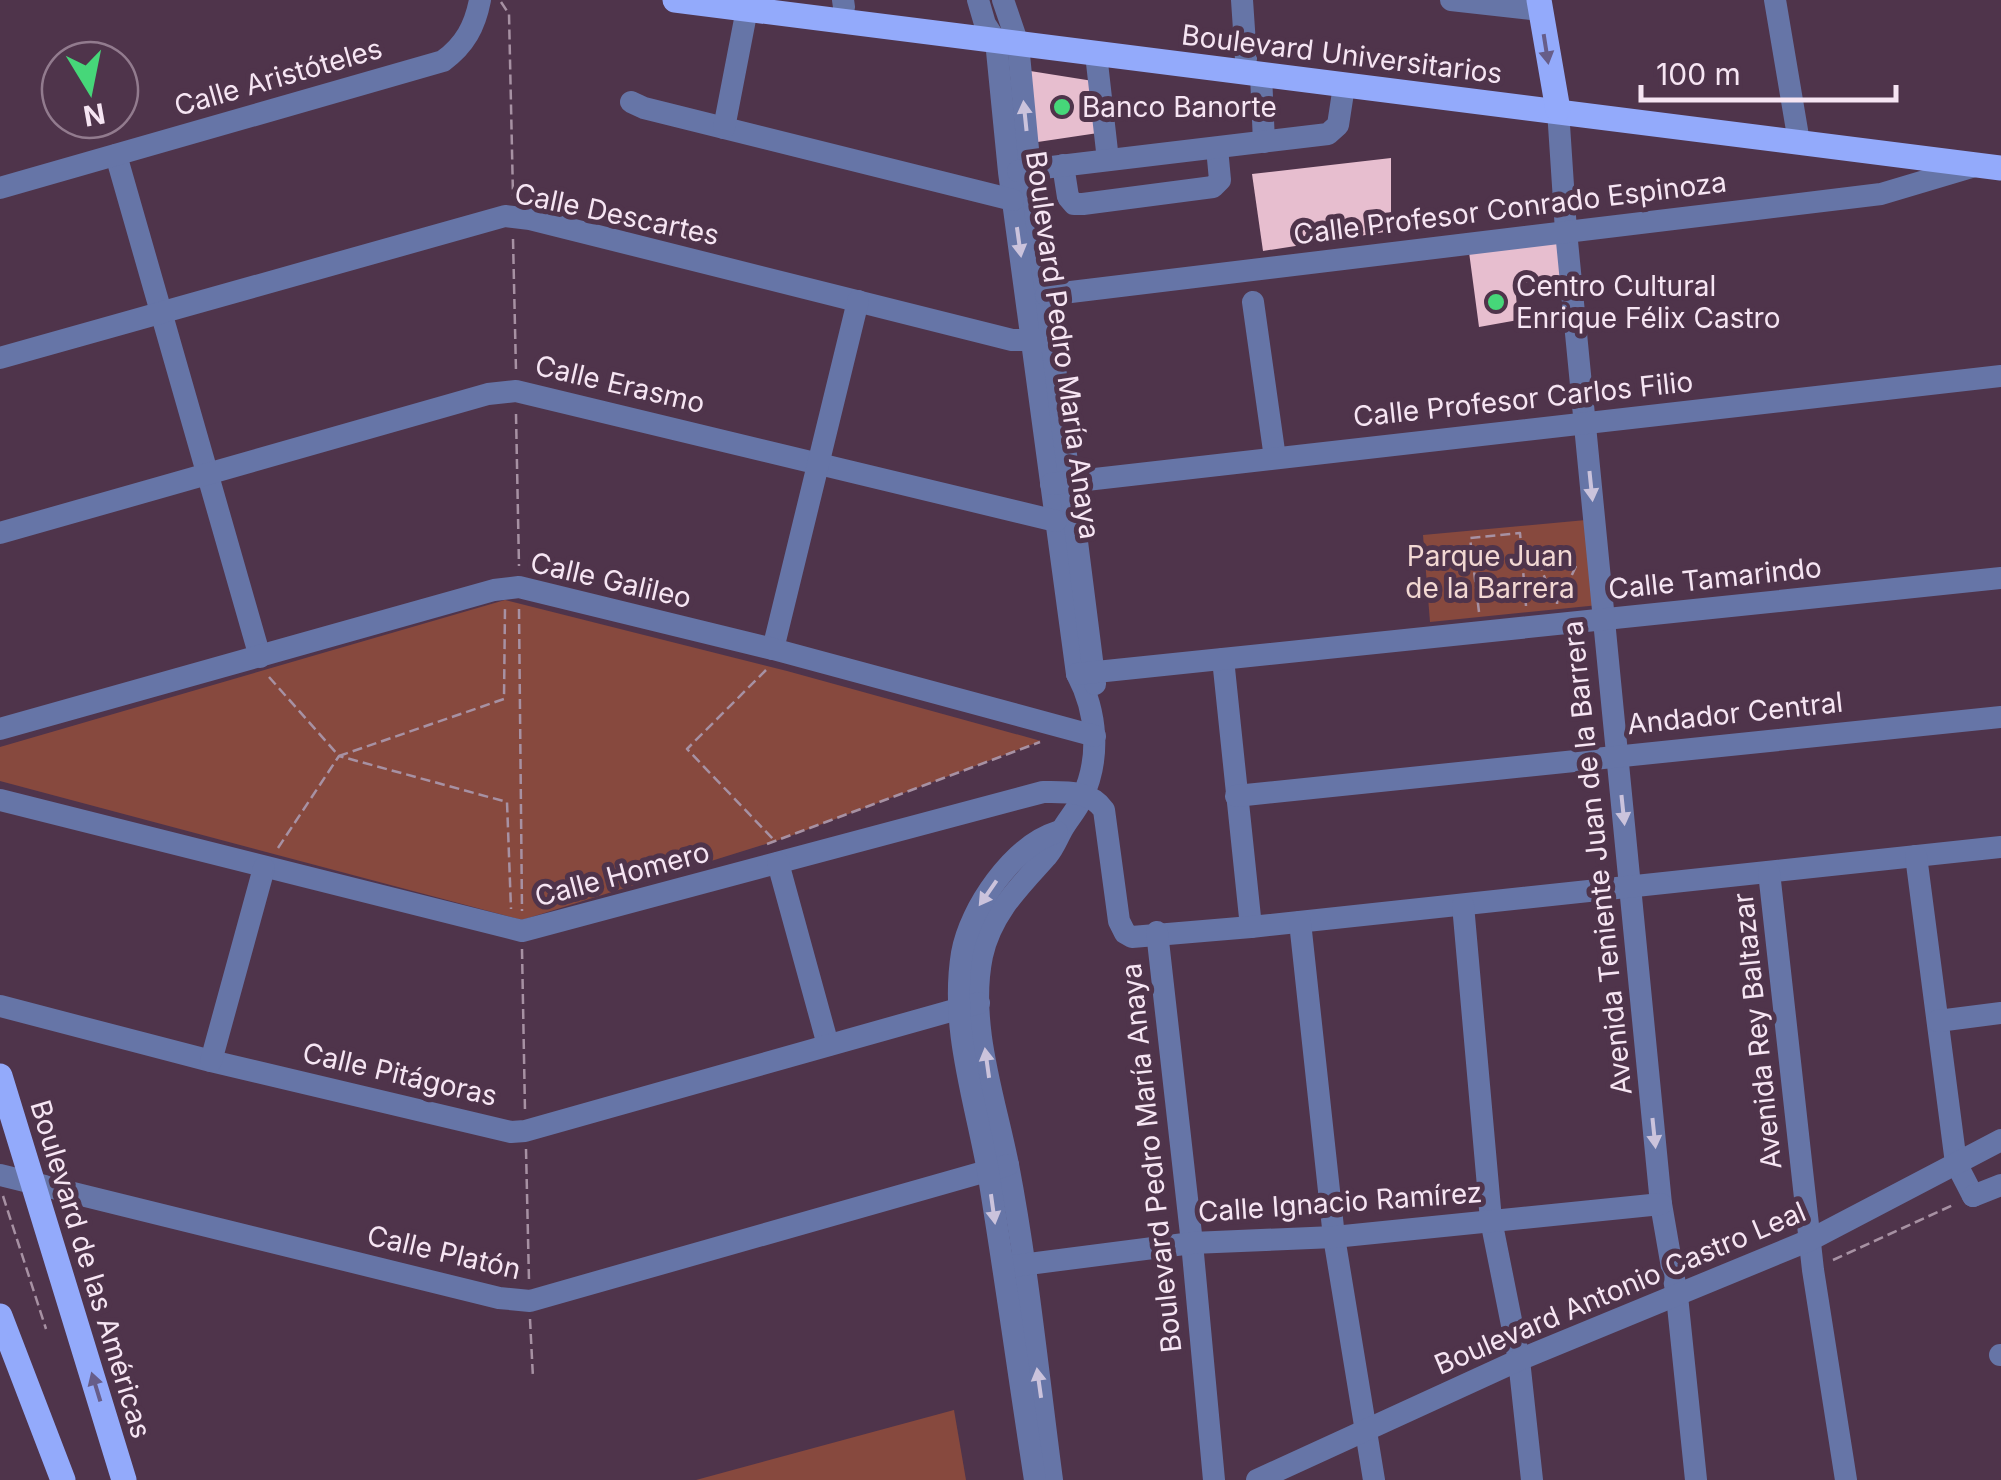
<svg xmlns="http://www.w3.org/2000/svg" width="2001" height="1480" font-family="Inter,sans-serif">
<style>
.green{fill:#87493e}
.building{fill:#e7becf}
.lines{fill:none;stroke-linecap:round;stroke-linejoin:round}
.path{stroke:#a791a3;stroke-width:2.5;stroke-dasharray:10 5;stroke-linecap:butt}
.minor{stroke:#6675a7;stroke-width:22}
.major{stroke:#93aafb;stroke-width:25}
.oneway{fill:#675d89}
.oneway2{fill:#cbc3dc}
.poi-dot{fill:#46d779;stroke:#4f344b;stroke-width:4}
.labels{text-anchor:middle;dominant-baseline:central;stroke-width:10;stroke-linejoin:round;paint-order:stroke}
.street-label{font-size:28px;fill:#f6e5f3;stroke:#4f344b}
.poi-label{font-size:28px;fill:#f6e5f3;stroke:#4f344b;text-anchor:start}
.park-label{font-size:28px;fill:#f2d8d3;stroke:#4f344b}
</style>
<rect width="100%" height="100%" fill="#4f344b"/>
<!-- green -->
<g class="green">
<polygon points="1586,520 1599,605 1430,622 1423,535"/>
<polygon points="505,600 787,671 1041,741 785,838 522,920 0,781 0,747"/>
<polygon points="954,1410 966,1480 696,1480"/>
</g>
<!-- building -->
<g class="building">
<polygon points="1024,70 1093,81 1098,133 1031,143"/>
<polygon points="1391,158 1391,231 1263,251 1252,174"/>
<polygon points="1561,240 1564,280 1515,283 1518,320 1479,327 1469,252"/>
</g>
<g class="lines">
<!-- path -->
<g class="path">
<polyline points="501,2 509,14 513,196"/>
<polyline points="513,239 516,371"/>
<polyline points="516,414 519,566"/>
<polyline points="1576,566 1566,588 1549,588 1540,566 1550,549 1564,549 1577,566"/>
<polyline points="1557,604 1558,588"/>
<polyline points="519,609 522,911"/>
<polyline points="1479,612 1470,538 1520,533 1526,606"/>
<polyline points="766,670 687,749 774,840"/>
<polyline points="269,677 339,756 504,699 505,607"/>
<polyline points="767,844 1040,742"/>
<polyline points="278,848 339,756 507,802 511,909"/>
<polyline points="522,949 525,1111"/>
<polyline points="526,1149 529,1281"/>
<polyline points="3,1196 46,1329"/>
<polyline points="1833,1260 1953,1205"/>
<polyline points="530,1319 533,1378"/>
</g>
<!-- minor -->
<g class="minor">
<polyline points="843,0 844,7"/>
<path d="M 978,0 L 985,24 L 996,41 L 1009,172 L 1077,674 C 1097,712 1101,758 1082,798 C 1077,810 1068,819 1062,830 C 1057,839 1054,848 1047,856 C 1019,887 991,914 982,956 C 968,1024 995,1099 1008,1165 C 1028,1269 1038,1375 1052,1480"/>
<polyline points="1003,0 1018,44 1030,170 1095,684"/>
<polyline points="1242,0 1246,59"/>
<polyline points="1451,0 1540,10"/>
<polyline points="1775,0 1799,142"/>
<polyline points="1096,54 1108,160"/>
<polyline points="1261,75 1264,142"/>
<polyline points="631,102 644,108 1013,200"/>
<polyline points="1558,110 1566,231 1661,1204 1677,1296 1696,1480"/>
<polyline points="724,128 747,9"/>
<polyline points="116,155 260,657"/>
<polyline points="1063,165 1068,197 1074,204 1083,204 1213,187 1220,180 1217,148"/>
<polyline points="1018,171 1328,134 1338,125 1344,86"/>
<path d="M 0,188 L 443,61 C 465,45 475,26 480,0"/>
<polyline points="1046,295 1881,194 1975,166"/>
<polyline points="1253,302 1275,458"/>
<polyline points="0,358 505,216 530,219 1012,340 1052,340"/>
<polyline points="1051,484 2001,376"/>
<polyline points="0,533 488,394 516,391 1056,521"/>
<polyline points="773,649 858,301"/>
<polyline points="1223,659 1251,927"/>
<polyline points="1077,674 2001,578"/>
<polyline points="0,729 494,590 519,587 773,649 1095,736"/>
<polyline points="1236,796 2001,717"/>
<path d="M 0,800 L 522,931 L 1043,792 C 1065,792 1090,790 1104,810 L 1119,921 L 1125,933 L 1132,937 L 1251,927 L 2001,847"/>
<polyline points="1916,856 1956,1163 1973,1196"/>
<polyline points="778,863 828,1045"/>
<polyline points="1769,872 1813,1270 1846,1480"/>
<polyline points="1463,905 1491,1220 1519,1360 1532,1480"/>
<polyline points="1300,922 1334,1237 1374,1480"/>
<polyline points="1157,932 1192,1243 1214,1480"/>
<polyline points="0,1006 211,1061 511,1132 525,1131 979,1003"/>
<polyline points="1938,1021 2001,1013"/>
<polyline points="211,1061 264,868"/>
<polyline points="0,1175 499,1298 530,1301 1008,1165"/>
<polyline points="1973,1196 2001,1185"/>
<polyline points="1013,1266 1192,1243 1334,1237 1661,1204"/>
<polyline points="2000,1355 2001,1355"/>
<path d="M 1035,1480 C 1019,1377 1005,1274 988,1171 C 975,1099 950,1027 962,953 C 970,908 1013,846 1057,832"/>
<polyline points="1257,1480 1519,1360 1810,1240 2001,1140"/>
</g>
<!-- major -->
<g class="major">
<polyline points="675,0 2001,168"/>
<polyline points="1539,0 1558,110"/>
<polyline points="0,1076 124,1480"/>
<polyline points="0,1316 63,1480"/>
</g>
</g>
<!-- one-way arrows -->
<defs><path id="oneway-solid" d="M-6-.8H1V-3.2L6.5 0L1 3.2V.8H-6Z" transform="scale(2.5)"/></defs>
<g class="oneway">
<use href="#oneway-solid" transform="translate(1546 49) rotate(81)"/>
<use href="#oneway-solid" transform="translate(96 1387) rotate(-107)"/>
</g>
<g class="oneway2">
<use href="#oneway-solid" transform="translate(1025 116) rotate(-96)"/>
<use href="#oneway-solid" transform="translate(1019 242) rotate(82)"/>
<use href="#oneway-solid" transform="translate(1591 486) rotate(84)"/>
<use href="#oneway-solid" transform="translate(1623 810) rotate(84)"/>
<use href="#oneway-solid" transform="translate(988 893) rotate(125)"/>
<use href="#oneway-solid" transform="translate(987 1063) rotate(-98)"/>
<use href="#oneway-solid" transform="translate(1654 1133) rotate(84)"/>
<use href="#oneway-solid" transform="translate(993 1209) rotate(82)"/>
<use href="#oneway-solid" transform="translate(1039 1383) rotate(-98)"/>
</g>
<!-- markers -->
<g class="poi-dot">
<circle cx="1062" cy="107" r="10"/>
<circle cx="1496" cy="302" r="10"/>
</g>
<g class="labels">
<!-- street labels -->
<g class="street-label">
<text transform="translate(1342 54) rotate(7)">Boulevard Universitarios</text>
<text transform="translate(278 77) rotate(-16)">Calle Aristóteles</text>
<text transform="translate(1510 208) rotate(-7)">Calle Profesor Conrado Espinoza</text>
<text transform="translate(617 214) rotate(12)">Calle Descartes</text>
<text transform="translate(1063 345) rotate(82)">Boulevard Pedro María Anaya</text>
<text transform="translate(620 384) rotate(13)">Calle Erasmo</text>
<text transform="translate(1523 399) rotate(-6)">Calle Profesor Carlos Filio</text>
<text transform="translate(1715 578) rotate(-6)">Calle Tamarindo</text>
<text transform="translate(611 580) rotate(13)">Calle Galileo</text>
<text transform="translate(1735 713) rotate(-6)">Andador Central</text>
<text transform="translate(1597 858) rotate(-96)">Avenida Teniente Juan de la Barrera</text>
<text transform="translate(622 874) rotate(-15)">Calle Homero</text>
<text transform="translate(1757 1031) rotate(-96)">Avenida Rey Baltazar</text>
<text transform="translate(400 1074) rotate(13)">Calle Pitágoras</text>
<text transform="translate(1151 1158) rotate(-96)">Boulevard Pedro María Anaya</text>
<text transform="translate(1340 1202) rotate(-4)">Calle Ignacio Ramírez</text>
<text transform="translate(444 1252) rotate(13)">Calle Platón</text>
<text transform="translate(91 1269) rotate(73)">Boulevard de las Américas</text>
<text transform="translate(1620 1288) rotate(-23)">Boulevard Antonio Castro Leal</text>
</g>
<!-- poi labels -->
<g class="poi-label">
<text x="1082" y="107">Banco Banorte</text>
<text x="1516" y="286">Centro Cultural<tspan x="1516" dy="32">Enrique Félix Castro</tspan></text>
</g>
<!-- park labels -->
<g class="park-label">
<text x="1490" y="556">Parque Juan<tspan x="1490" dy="32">de la Barrera</tspan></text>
</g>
</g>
<!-- north arrow -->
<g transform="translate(90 90) rotate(170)"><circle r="48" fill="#4f344b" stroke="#927b8e" stroke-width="2.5"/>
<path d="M0-8L18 38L0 25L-18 38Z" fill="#46d779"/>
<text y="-15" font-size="28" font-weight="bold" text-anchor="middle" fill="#f6e5f3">N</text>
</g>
<!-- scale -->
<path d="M1641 85v15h255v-15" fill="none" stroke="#f6e5f3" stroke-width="5"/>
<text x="1656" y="85" font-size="30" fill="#f6e5f3" stroke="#4f344b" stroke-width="8" paint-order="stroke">100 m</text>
</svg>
